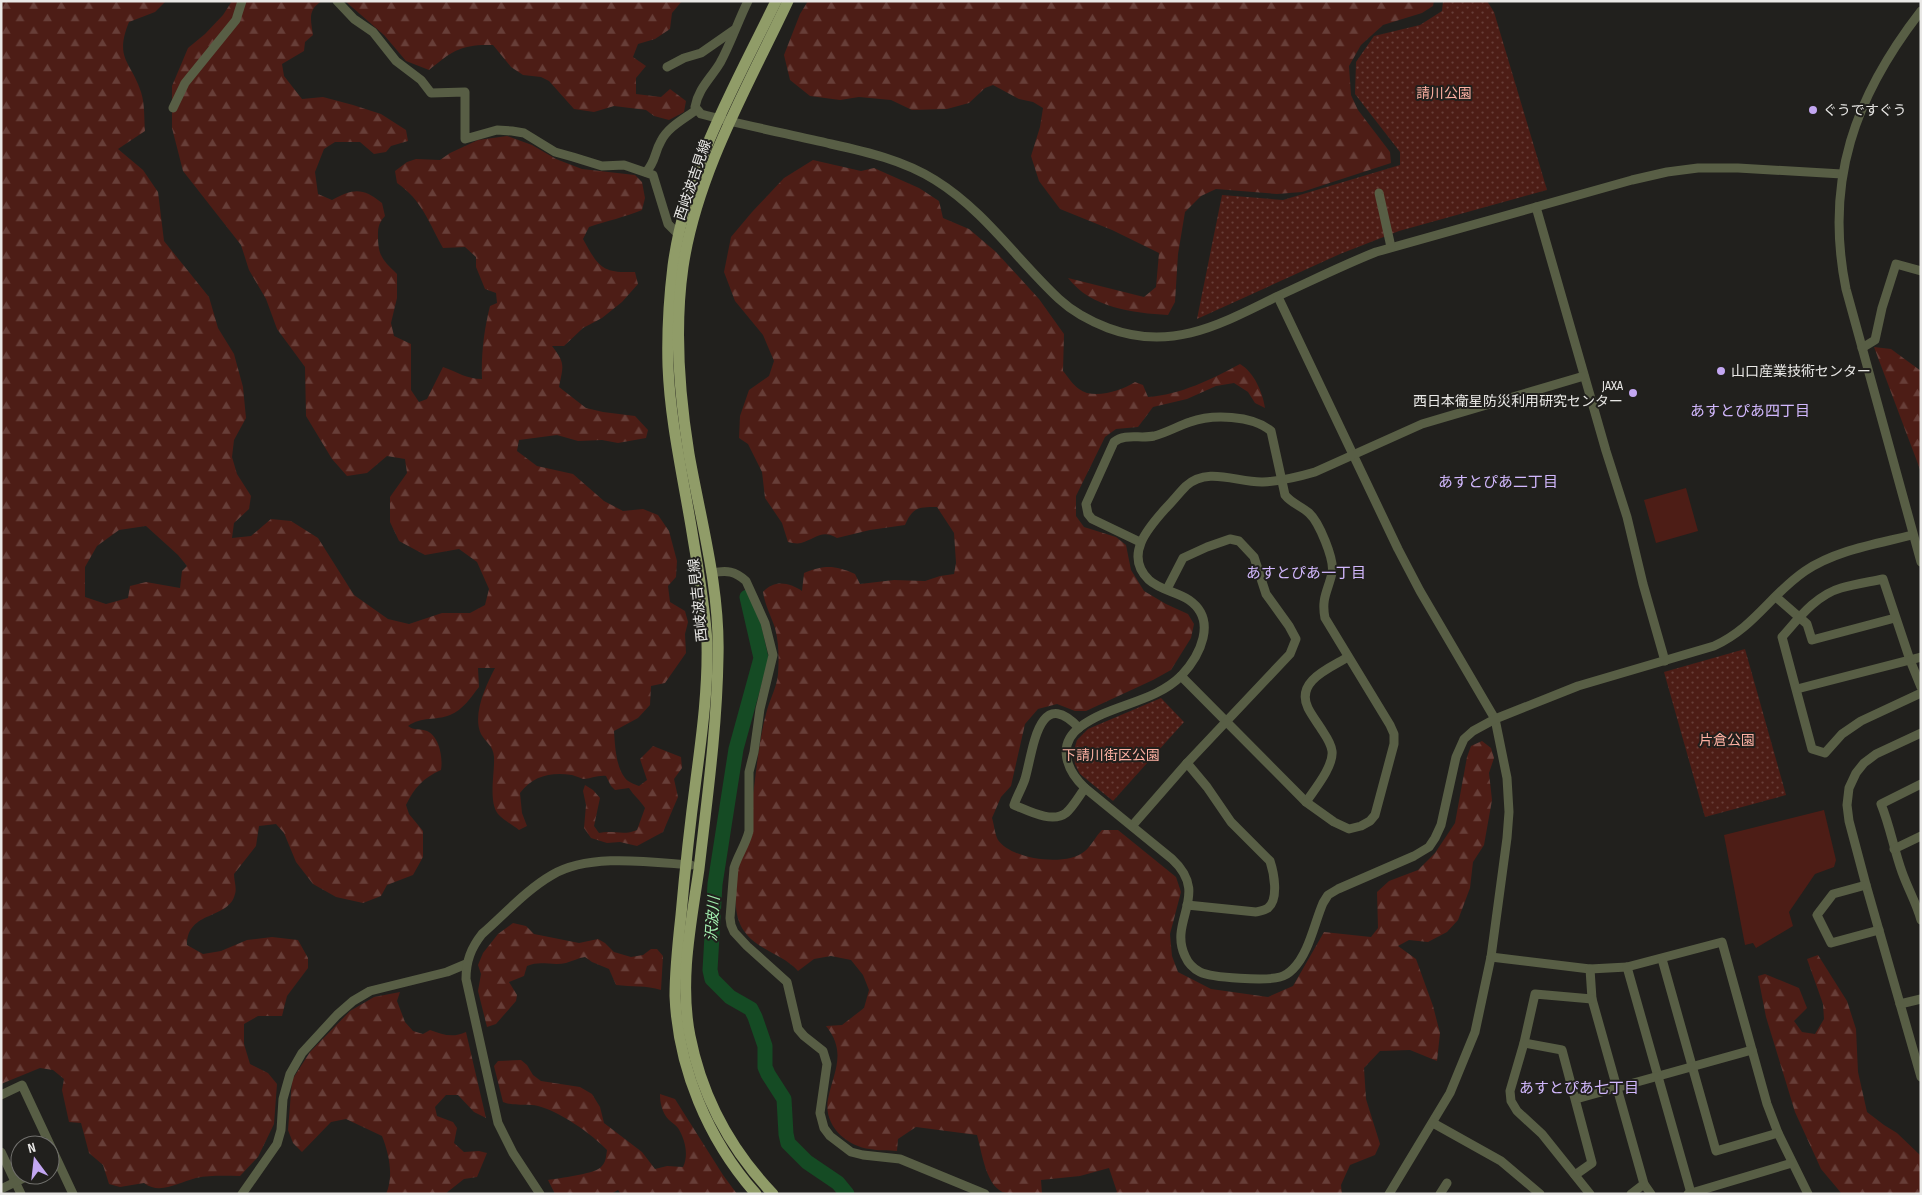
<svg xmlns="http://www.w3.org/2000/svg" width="1922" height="1195" font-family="'Sofia Sans Condensed','Noto Sans JP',sans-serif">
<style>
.grass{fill:url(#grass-dots)}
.forest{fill:url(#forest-firs);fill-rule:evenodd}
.pitch{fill:#4d1d16}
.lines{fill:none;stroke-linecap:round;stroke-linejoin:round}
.river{stroke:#154b24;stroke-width:15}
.minor{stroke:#585e45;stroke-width:9}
.major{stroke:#909c68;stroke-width:11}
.poi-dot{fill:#c3a7f2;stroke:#21201d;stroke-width:2}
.labels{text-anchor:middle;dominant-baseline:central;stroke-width:4;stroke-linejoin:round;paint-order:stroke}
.park-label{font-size:14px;fill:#fdb0a2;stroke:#21201d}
.poi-label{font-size:14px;fill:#e9e8e6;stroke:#21201d;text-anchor:start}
.street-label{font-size:14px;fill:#e9e8e6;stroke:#21201d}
.neighbourhood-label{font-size:15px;fill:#d2b8fe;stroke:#21201d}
.water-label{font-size:15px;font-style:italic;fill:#a1eeae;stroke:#21201d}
</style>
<defs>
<pattern id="grass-dots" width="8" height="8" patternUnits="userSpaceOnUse" patternTransform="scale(1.25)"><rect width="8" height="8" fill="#4d1d16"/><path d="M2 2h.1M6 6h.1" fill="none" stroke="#673e38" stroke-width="1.8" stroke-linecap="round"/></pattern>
<pattern id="forest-firs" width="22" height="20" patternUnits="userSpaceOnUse" patternTransform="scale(1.25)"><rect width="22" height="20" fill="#4d1d16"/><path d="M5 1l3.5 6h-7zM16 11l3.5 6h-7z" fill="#673e38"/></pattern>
</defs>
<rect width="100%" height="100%" fill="#21201d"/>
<!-- grass -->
<g class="grass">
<polygon points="1443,1 1487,1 1494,12 1547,190 1399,231 1340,254 1197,319 1222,195 1283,200 1400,165 1400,152 1355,94 1356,62 1374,36 1420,25 1442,11"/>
<polygon points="1745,649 1786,795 1705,817 1664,672"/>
<polygon points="1161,698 1184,722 1113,801 1080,774 1075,764 1074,750 1077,740 1088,729"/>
</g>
<!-- forest -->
<g class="forest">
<path d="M 1,1 L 166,1 L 155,12 L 129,22 C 114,59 131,61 141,92 C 145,104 144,119 145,131 L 118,149 L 143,170 L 158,192 L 164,241 L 209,297 L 218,328 L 234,354 L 243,387 L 246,418 L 234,440 L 232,457 L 237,474 L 251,496 L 249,509 L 234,523 L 232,538 L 251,536 L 271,519 L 291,521 L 318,538 L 354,595 L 388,619 L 409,624 L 442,613 L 470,613 L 485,605 L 489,589 L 477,562 L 459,549 L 425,555 L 399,541 L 390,522 L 390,497 L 407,473 L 405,459 L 387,456 L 367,473 L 347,476 L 332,459 L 306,416 L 305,367 L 277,329 L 266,299 L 249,270 L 241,245 L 183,171 L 172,128 L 172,86 L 188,48 L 205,34 L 223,15 L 232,1 L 322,1 C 307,10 311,20 313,35 L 305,42 L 304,51 L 282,64 L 284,76 L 302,99 L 323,97 L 353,105 L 381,114 L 406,130 L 408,141 L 391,146 L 386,152 L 374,154 L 360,142 L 335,142 L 324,149 L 315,172 L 318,194 L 332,200 C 354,188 363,188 382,203 L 385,216 C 378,224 378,228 378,237 C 378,257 384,261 397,274 L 397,298 L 391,323 L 394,336 L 411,344 L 411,390 L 419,402 L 427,399 L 443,367 C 458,372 466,379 482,379 C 481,354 484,330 490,306 L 497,303 L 496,293 L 485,289 L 476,267 L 476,257 L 465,247 L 443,248 C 429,223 422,200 397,183 L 395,171 L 407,162 L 416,159 L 440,160 L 450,153 L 478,140 L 507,136 L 532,145 L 556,159 L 582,169 L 635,175 L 642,182 L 645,198 L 642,210 C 625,217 607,221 589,227 L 583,239 C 599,268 602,273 635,272 L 638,284 L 622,302 L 602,318 L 583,328 L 564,346 L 552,346 C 566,364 563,366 559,387 L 586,408 L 603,412 L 635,416 L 648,430 L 646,438 L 618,443 L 602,440 L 578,441 L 557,435 L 519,440 L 517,451 L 537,466 L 573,474 L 604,501 L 623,511 L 643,509 L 658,515 L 669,531 L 677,561 L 676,577 L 668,586 L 670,602 L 685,611 L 688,622 L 685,634 L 686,653 L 665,683 L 651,686 L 650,705 L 638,718 L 614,731 C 615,746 616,767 625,778 C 628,782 634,784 639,786 L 647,780 L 640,759 L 653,746 L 681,757 L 682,768 L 674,779 L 678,797 L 663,832 L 637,846 L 620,842 L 607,843 L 591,838 L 584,828 L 586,805 L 583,791 L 585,785 L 593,790 L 600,798 L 594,826 L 599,833 C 613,830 624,836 637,830 L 645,808 C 640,800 634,796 629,788 L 615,790 L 611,786 L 606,776 C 598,775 590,779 583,779 C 580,778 576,776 572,775 C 550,772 533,776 520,793 L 522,813 L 527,826 L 519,830 C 513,825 503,820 498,814 C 488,802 495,771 494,757 C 493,745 486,743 481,734 C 472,715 486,685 495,668 L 478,668 L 479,687 C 471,697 463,710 450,715 C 435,721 422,716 408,726 C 414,731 420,728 427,731 C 440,737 443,759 441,770 C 423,778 414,788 406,805 L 409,814 L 423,831 L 423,857 L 413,875 L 387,885 L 381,896 L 363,903 L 336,897 L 313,884 L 296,862 L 284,833 L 276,824 L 259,826 L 256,846 L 234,874 C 234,880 237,889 235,894 C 229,920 187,910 187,945 L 203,954 L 221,951 L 247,940 L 272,937 L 298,940 L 308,958 L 308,968 L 287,996 L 282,1016 L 258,1016 L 244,1024 L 244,1044 L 250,1064 L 268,1073 L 277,1084 L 274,1124 L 258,1157 L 240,1176 C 225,1176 210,1175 196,1178 C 177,1183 160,1195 144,1183 L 120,1187 L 109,1184 L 103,1165 L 89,1153 L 81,1123 L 69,1122 L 62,1090 L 64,1079 L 53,1070 L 40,1068 L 1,1084 ZM 146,526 L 178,555 L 187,566 L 182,571 L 180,588 L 146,582 L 130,586 L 128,598 L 106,604 L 85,597 L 85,567 L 97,546 L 119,530 Z"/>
<path d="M 345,1 L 682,1 L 672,13 L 670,29 L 655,39 L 638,44 L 633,57 L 646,66 L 636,78 L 636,94 L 661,97 L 670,89 L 686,101 L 684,112 L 669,120 L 654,116 L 646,110 L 614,106 L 594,112 L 574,109 L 549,81 L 541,77 L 523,75 L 511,67 L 493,45 C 461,44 452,51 429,70 L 406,61 L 384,35 Z"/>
<path d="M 808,1 L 1434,1 L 1433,6 L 1422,13 L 1383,25 L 1361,45 L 1349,66 L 1351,95 L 1358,110 L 1390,152 L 1391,163 L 1302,192 L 1277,194 L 1216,189 L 1201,196 L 1185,212 L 1178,254 L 1175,302 L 1168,315 C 1133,313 1091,308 1068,278 L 1144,297 L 1156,287 L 1159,253 L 1112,230 L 1060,209 L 1039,181 L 1031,156 L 1040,127 L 1043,108 L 1033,102 L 1019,99 L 993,85 L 985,88 L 969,103 L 947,109 L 912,110 L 891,100 L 859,97 L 840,100 L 810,96 L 790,80 L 784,55 L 800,14 Z"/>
<path d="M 813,160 L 861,171 L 874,168 L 919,188 L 939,201 L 943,218 L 969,229 L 996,252 L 1039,299 L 1064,334 L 1063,371 C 1068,377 1073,385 1079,389 C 1093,400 1121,391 1135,382 L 1143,385 L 1148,397 C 1180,395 1212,379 1240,364 C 1254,372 1263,393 1265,408 L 1255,403 L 1248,392 L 1234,383 L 1216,386 L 1187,399 L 1153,407 L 1138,427 L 1116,429 L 1105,437 L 1076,496 L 1076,516 L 1084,527 L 1116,537 L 1126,545 L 1131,570 L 1144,591 L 1166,604 L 1188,614 L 1194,624 L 1191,638 L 1171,670 L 1153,680 L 1086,711 L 1075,711 L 1057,704 L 1038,709 L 1025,724 L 1011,786 L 1001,797 L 992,818 C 994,824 995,835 998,840 C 1012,860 1067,867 1085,851 C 1091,846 1096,836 1102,830 L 1118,830 L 1176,877 L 1181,892 L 1170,934 L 1172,956 L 1178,972 L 1211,989 L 1268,997 L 1293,986 L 1324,932 L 1371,937 L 1378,928 L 1377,892 L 1389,881 L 1418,870 L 1435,853 L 1455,823 L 1467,757 L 1471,746 L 1482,741 L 1491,748 L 1494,758 L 1489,773 L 1492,800 L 1484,845 L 1473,862 L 1470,888 L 1458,920 L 1447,932 L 1428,942 L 1409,940 L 1398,946 L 1416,959 L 1433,1006 L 1440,1033 L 1437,1061 L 1410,1050 L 1380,1051 L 1364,1068 L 1366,1099 L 1380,1144 L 1375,1155 L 1350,1165 L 1341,1185 L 1342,1194 L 1114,1194 L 1117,1192 L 1109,1168 L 1080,1176 L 1041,1180 L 1042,1194 C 1030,1194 1016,1195 1006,1193 C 986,1189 982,1152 977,1135 L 916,1127 L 898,1139 L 897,1151 C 888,1150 878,1151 870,1149 C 846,1146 823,1125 828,1099 C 834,1071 847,1052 826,1026 L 842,1025 L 864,1008 L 869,990 L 863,975 L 851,960 L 831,956 L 814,959 L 798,971 C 782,953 755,950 742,928 C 725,898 746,840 751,808 C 756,778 758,743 766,714 C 769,701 777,687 778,674 C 779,659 779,643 775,628 C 771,616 765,605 763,592 C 775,579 790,583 802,591 L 804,573 C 825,565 834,565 855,574 L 860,584 L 894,580 L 925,581 L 940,576 L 954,574 L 956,563 L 954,533 L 937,507 C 918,507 913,507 905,525 L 870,530 L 837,538 C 821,529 816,539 801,543 C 797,544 792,543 788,542 L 782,523 L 765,498 L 762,472 L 748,444 L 739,438 L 740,416 L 749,390 L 769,376 L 774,361 L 763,335 L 735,301 L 724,272 L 731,237 L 752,212 L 784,178 Z"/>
<polygon points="1874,347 1891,349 1921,371 1921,472"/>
<path d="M 513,923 L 526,926 L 534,934 L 579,943 L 598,939 L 605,943 L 614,952 L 631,957 L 643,955 L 651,949 L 657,949 L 663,956 L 661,990 C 646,985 632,987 616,985 L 609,969 L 592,962 L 585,957 C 578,958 573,961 566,963 C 552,966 540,960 527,966 L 524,976 L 509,982 L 517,995 L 516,1001 L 496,1024 L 487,1027 L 478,991 L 481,974 L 478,965 L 483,953 L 498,934 Z"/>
<polygon points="1818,955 1847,1001 1856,1029 1858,1072 1867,1112 1884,1125 1897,1133 1921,1156 1921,1194 1842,1194 1821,1169 1795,1112 1766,1017 1758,976 1765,974 1799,988 1807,1008 1794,1021 1802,1032 1815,1034 1824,1019 1823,1004 1807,959"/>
<path d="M 400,992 L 397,1001 L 405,1022 L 413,1031 L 423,1034 L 430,1030 C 443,1035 453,1038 466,1032 L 486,1118 L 474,1112 L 458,1095 L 446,1095 L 435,1107 L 437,1116 L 453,1122 L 457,1128 L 454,1143 L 464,1152 L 479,1151 L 487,1153 L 477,1177 L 464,1179 L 445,1194 L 386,1194 C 394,1176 389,1154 382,1136 L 346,1119 L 331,1122 L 302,1152 L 293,1143 L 288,1130 L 292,1080 L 310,1052 L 350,1011 L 374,997 Z"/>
<path d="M 521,1060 L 527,1065 L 533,1075 L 541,1081 L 580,1087 L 592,1094 L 600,1107 L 604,1123 L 642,1152 L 655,1169 L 667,1166 L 683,1167 C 689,1155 685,1139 678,1128 C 676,1125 672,1123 669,1120 C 662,1113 660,1103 660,1094 L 675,1099 L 723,1175 L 737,1194 L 621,1194 L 618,1190 L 611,1194 L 555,1194 L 548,1180 C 560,1178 592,1174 600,1168 C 606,1163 606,1157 607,1150 C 592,1134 559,1111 538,1106 C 526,1103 515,1107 503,1102 L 494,1066 L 498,1061 Z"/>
</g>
<!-- pitch -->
<g class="pitch">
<polygon points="1686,488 1698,531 1656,543 1644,500"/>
<polygon points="1824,810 1836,860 1834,867 1815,874 1789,912 1793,926 1756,948 1753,943 1745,945 1724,835"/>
</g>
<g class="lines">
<!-- river -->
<polyline class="river" points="747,597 761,658 736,749 715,884 710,970 712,979 730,997 751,1009 755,1017 765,1046 765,1067 768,1074 784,1099 786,1134 788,1143 807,1162 838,1183 847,1194"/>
<!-- minor -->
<g class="minor">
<polyline points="337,1 354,19 373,32 396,61 421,80 431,93 465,92 465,139 497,130 512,131 524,133 555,152 573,157 602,166 624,165 653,175 668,224 679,235"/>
<path d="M 748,1 C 738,21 731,43 720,63 C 711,78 698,89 695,107 L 701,114 C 743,125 788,134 831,144 C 867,152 903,160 935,180 C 985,211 1017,260 1059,299 C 1073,312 1090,321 1108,328 C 1172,352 1221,324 1278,296 C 1311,281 1343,265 1376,252 L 1632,180 L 1667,172 L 1698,168 L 1738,168 L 1842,174"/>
<path d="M 1921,11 C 1855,96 1824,181 1846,289 L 1921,562"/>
<polyline points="667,67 684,58 701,53 734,30"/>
<polyline points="173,108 185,83 236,20 242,1"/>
<path d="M 646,172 C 656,161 654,153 661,141 C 668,127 684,119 696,110"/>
<polyline points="1379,193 1391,247"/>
<polyline points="1536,207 1606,451 1627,517 1643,584 1665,661"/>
<polyline points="1278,297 1398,549 1420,591 1495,719 1507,778 1509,812 1507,838 1491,957 1475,1032 1450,1093 1389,1194"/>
<polyline points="1862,348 1875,340 1882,308 1896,264 1921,271"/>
<path d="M 1584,376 L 1422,424 L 1315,472 C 1298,477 1281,481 1263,482 C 1238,483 1208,466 1186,486 C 1179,493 1173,501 1166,508 C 1149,527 1123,555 1149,580 C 1160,590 1177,592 1189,600 C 1218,620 1200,656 1181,676 C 1154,703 1110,704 1080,727 C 1056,745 1067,771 1085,788 L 1172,859 C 1211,895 1168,920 1185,956 C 1188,963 1194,969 1200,972 C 1212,978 1267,981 1280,977 C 1284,976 1290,972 1293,969 C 1309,953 1314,924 1323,903 L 1328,895 L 1338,889 L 1414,856 L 1429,847 L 1435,838 L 1441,825 L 1456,757 L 1464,739 L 1473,731 L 1495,719 L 1578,686 L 1714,646 C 1754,628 1771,594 1805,571 C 1836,550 1877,544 1912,535"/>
<path d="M 1140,542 L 1092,519 L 1088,514 L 1086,504 L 1114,442 C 1125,433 1140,439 1154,436 C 1166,433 1178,426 1190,422 C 1212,414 1252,415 1271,431 L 1285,495 C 1291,503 1301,506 1309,513 C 1319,522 1335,560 1332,573 C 1328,591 1321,598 1325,618 L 1390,725 L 1394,734 L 1394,744 L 1375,815 L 1370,821 L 1361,826 L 1349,829 L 1334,822 L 1306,802 L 1181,676"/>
<path d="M 712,573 C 727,570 735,571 746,581 L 765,623 L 773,655 L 760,709 L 754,752 L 749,772 L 749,831 C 746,844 738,855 734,868 L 730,918 L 731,925 L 734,932 L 747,946 L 787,982 L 798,1029 L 804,1036 L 823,1051 L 827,1064 L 820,1113 L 824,1128 L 830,1136 L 851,1152 L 863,1155 L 900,1159 L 985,1194"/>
<polyline points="1776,597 1807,624 1812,640 1895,618"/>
<path d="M 1921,687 L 1910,660 L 1883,579 C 1869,582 1855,584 1841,588 C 1816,595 1798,619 1782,637 L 1812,749 L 1825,753 L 1842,734 L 1861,721 L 1921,693"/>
<polyline points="1797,689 1921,657"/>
<path d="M 1079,728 C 1038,684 1033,752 1025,779 C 1022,788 1017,796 1014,805 C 1027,810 1052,824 1066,813 C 1073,807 1079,796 1085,788"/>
<polyline points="1921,733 1876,754 1864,763 1856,773 1849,788 1847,805 1849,821 1866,885 1921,1077"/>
<path d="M 1187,763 L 1207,787 L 1231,822 L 1270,861 C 1274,873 1279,899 1268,908 C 1265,910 1260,911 1256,912 L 1187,905"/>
<path d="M 1921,784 L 1881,804 C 1890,826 1894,850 1902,872 C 1908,889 1916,902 1921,920"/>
<path d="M 1306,802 C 1314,790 1334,766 1332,751 C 1331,742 1325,735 1320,727 C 1316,721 1311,714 1308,708 C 1295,681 1330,668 1348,657"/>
<polyline points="1132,826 1187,763 1290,654 1296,639 1289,626 1266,594 1254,557 1239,541 1230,539 1207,547 1183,558 1167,589"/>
<polyline points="1894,849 1921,836"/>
<polyline points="1866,885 1833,894 1817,915 1831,943 1879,930"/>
<polyline points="1491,957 1590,969 1627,967 1722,942 1767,1104 1778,1133 1808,1194"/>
<polyline points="1662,959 1716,1151 1778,1133"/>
<polyline points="1627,967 1691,1193"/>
<polyline points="1590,969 1592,999 1644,1184 1651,1194"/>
<polyline points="1900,1004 1921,999"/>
<polyline points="1524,1043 1562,1050 1592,1163 1575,1175"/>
<polyline points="1,1095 22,1085 73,1194"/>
<polyline points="1576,1099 1752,1050"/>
<polyline points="1433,1123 1501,1161 1540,1194"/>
<polyline points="1,1152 21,1194"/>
<polyline points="1,1189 30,1175"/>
<polyline points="242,1194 277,1144 281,1130 283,1099 290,1074 302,1053 337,1015 353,1001 370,991 447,972 466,964"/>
<path d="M 540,1194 L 513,1153 L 498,1123 L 466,979 C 466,961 471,948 482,934 C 505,914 526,890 552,875 C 589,853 650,862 691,865"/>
<polyline points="1440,1194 1447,1183"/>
<polyline points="1590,1194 1542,1134 1517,1111 1511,1101 1510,1091 1524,1043 1535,994 1592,999"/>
<polyline points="1631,1194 1644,1184"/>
<polyline points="1688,1194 1792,1163"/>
</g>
<!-- major -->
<g class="major">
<path d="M 756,1194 C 708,1140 678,1068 675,996 C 675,969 678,942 681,915 C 685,870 690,824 696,779 C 702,733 708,689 707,643 C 705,606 698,569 692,532 C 683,477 670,421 668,366 C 667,333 669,299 673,266 C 686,169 734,88 776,1"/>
<path d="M 773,1194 C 731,1150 702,1097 690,1036 C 679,981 691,924 699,869 C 707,799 717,728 718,657 C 720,588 701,522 689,454 C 679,392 674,330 683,267 C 697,173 748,86 788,1"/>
</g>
</g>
<!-- markers -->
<g class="poi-dot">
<circle cx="1813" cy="110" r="5"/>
<circle cx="1721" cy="371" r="5"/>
<circle cx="1633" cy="393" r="5"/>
</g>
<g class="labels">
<!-- park labels -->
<g class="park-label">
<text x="1444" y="93">請川公園</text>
<text x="1727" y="740">片倉公園</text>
<text x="1111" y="755">下請川街区公園</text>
</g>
<!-- poi labels -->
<g class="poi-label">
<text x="1823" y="110">ぐうですぐう</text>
<text x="1731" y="371">山口産業技術センター</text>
<text x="1623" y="385" text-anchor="end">JAXA<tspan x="1623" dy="16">西日本衛星防災利用研究センター</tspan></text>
</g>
<!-- street labels -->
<g class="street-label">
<text transform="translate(693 180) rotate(-71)">西岐波吉見線</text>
<text transform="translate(698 600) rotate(-96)">西岐波吉見線</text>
</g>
<!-- neighbourhood labels -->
<g class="neighbourhood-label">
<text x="1750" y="411">あすとぴあ四丁目</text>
<text x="1498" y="482">あすとぴあ二丁目</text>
<text x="1306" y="573">あすとぴあ一丁目</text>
<text x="1579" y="1088">あすとぴあ七丁目</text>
</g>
<!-- water labels -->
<g class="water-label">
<text transform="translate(713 919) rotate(-86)">沢波川</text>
</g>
</g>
<!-- border -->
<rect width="1922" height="1195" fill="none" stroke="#e9e8e6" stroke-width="5"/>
<!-- north arrow -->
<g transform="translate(35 1160) rotate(345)"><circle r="24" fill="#21201d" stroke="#71706d"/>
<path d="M0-4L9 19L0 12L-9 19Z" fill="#c3a7f2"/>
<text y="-8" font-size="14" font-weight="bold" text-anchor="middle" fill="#e9e8e6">N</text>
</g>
</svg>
